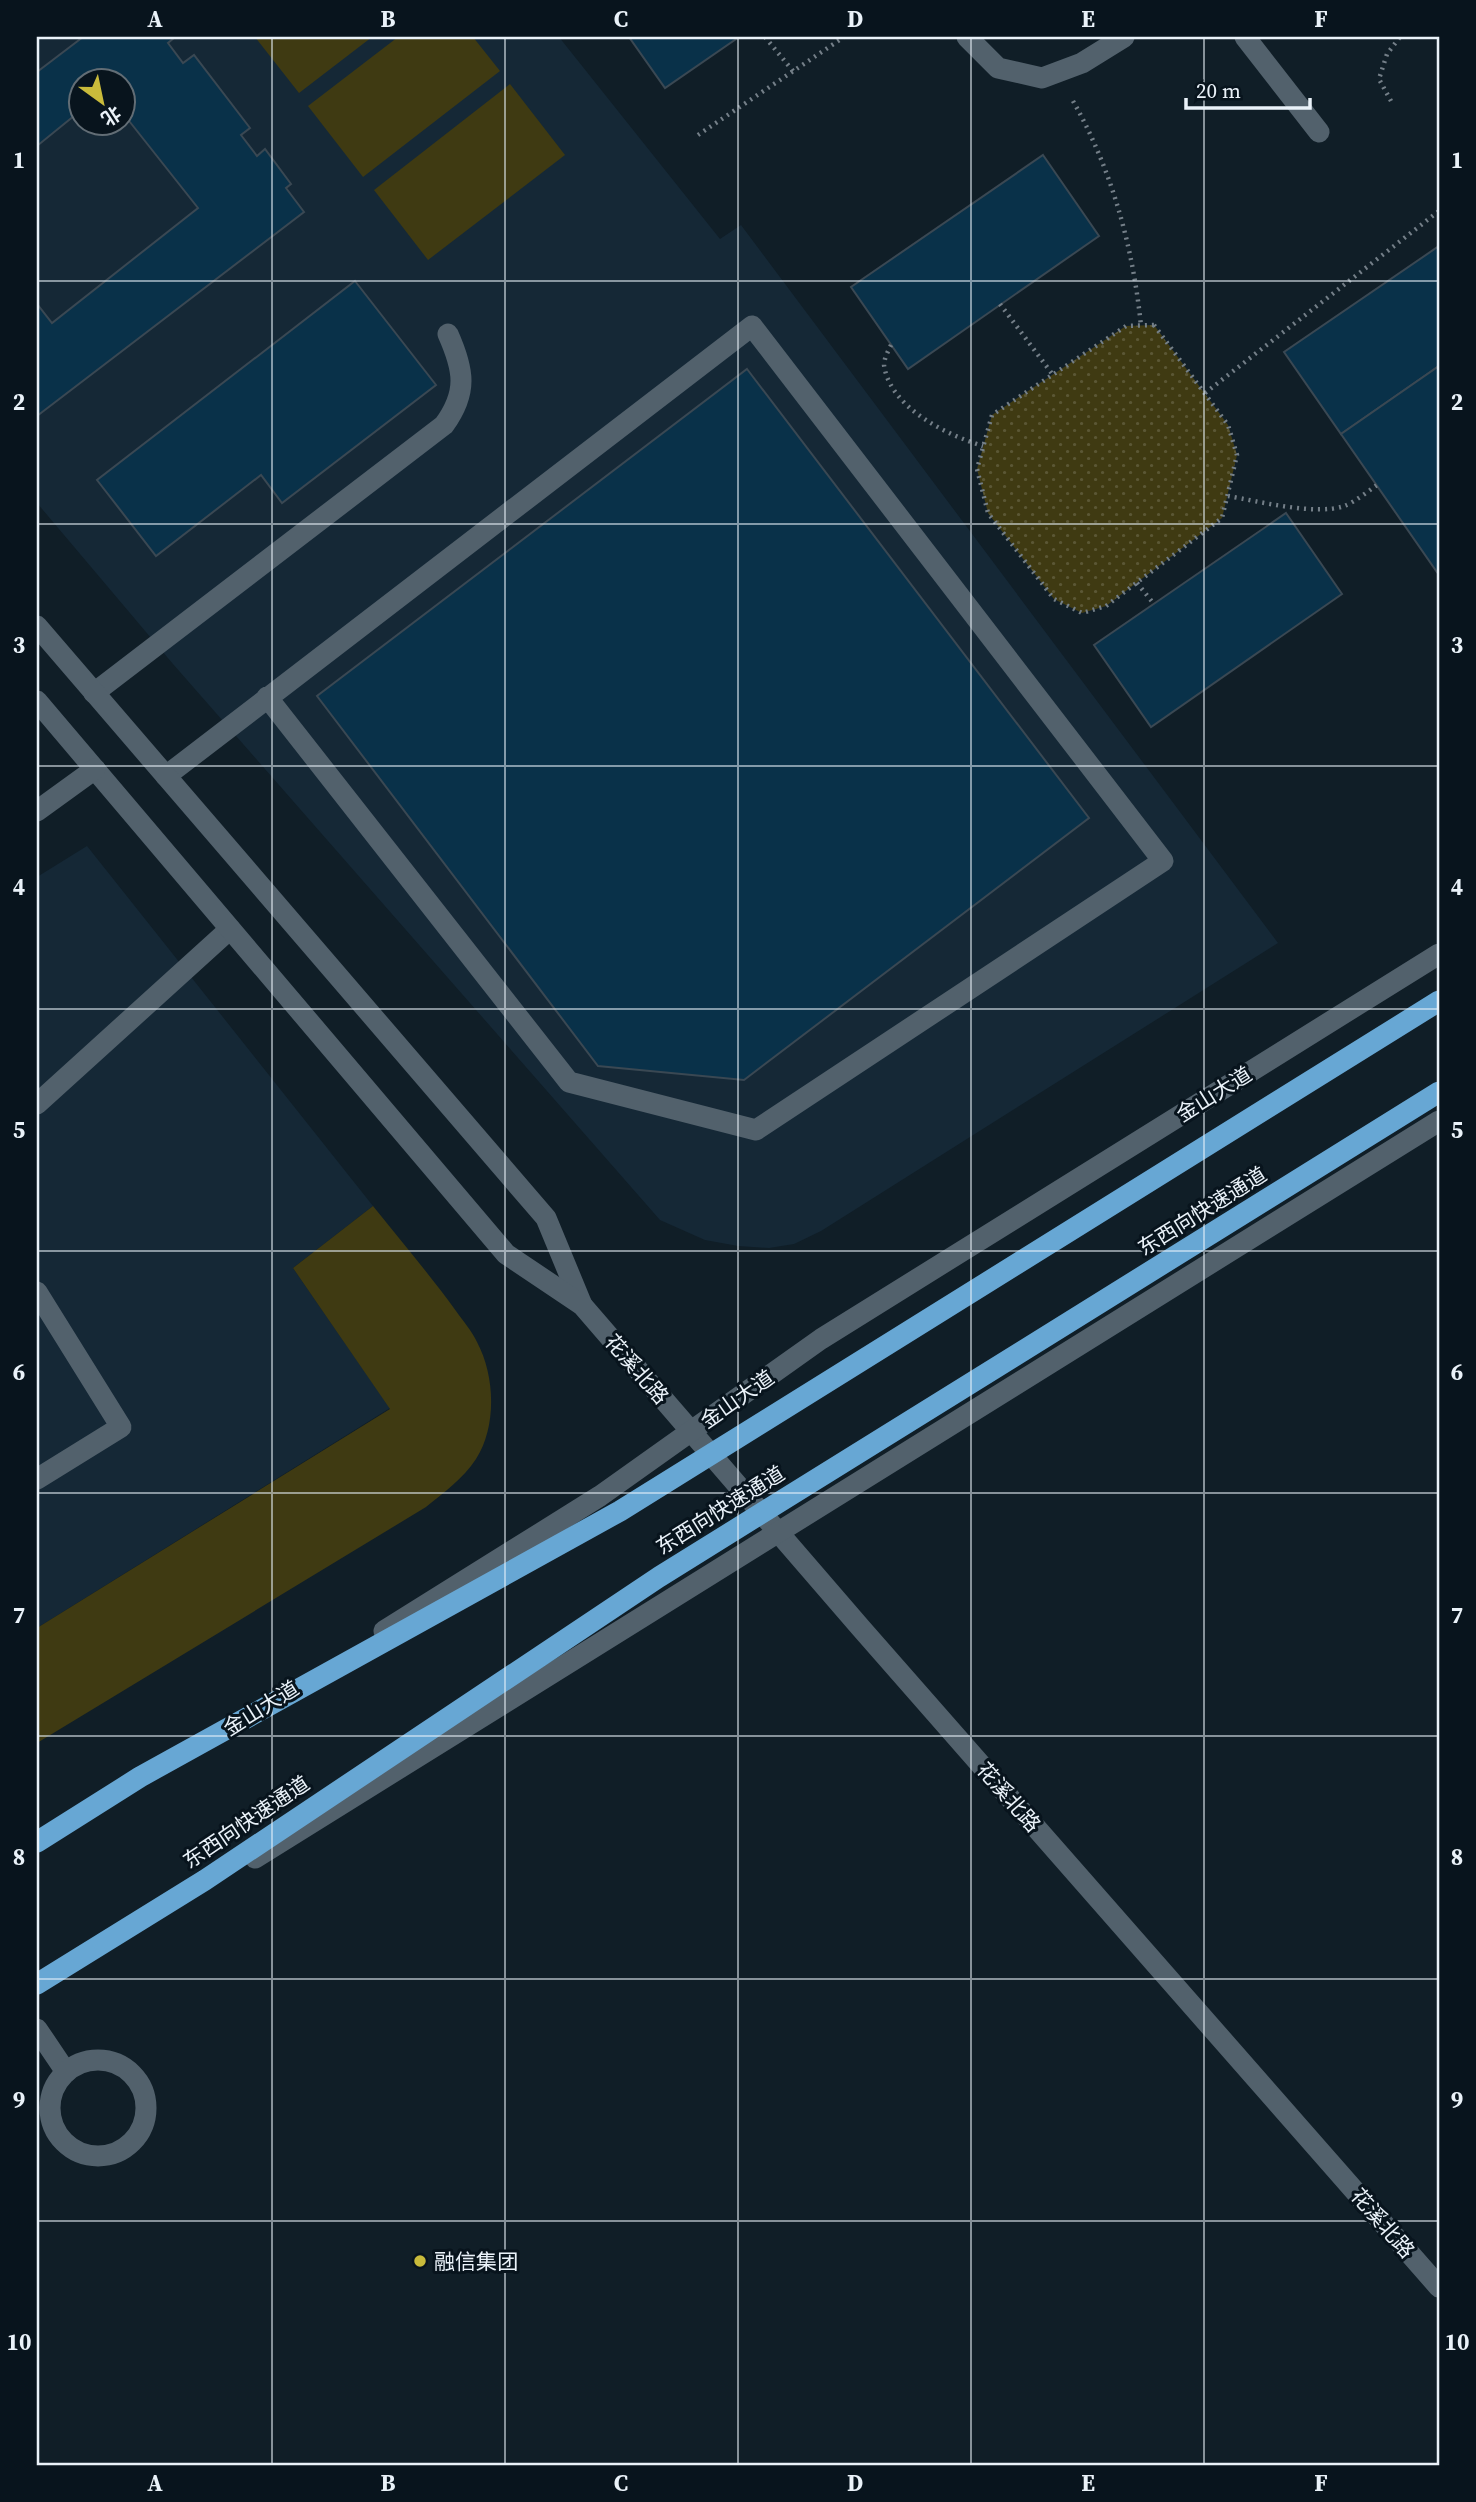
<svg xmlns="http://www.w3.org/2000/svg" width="1476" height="2502" font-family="'Source Serif 4','Noto Sans SC',serif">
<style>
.built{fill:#152836;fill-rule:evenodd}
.grass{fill:url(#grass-dots)}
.park{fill:#3f3a12}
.building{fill:#093149;stroke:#3a4853;stroke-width:2}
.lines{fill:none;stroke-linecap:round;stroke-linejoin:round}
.path{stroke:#747f88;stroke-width:4.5;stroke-dasharray:2 5;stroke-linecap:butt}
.lane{stroke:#52616c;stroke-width:21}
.street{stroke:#52616c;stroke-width:21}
.secondary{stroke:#52616c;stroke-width:21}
.highway{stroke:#67a7d4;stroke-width:21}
.grid{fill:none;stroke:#eaf2f9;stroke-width:2;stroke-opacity:0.55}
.poi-dot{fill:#c9bb3b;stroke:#08141d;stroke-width:2.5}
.labels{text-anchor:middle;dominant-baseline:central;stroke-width:6;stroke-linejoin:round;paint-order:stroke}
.street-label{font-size:21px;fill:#eaf2f9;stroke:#08141d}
.poi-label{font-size:21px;fill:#eaf2f9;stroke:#08141d;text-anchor:start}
.neatline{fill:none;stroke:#eaf2f9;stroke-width:2.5}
.grid-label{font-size:23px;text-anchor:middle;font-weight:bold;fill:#eaf2f9}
</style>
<defs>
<pattern id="grass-dots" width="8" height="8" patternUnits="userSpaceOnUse" patternTransform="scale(1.75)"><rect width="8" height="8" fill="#3f3a12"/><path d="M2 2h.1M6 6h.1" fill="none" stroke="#5b5735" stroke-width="1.8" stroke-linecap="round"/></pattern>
</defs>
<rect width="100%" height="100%" fill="#101e27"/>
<!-- built -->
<g class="built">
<path d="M 37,37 L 559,37 L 720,239 L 741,225 L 1278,943 L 821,1231 L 794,1244 L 769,1248 L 738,1246 L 705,1240 L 660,1220 L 173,664 L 37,503 ZM 80,80 L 122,80 L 122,122 L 80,122 Z"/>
<polygon points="87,846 373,1206 293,1268 390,1408 37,1628 37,877"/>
</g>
<!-- grass -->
<polygon class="grass" points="1154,325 1228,425 1237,455 1222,518 1106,606 1082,613 1054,599 988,513 977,469 992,415 1126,326"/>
<!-- park -->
<g class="park">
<polygon points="255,37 372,37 299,93"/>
<polygon points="398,37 473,37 500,71 363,177 308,106"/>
<polygon points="510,84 565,155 428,260 374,190"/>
<path d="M 373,1206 C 401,1241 430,1275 456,1311 C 463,1321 472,1331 477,1342 C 495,1376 497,1426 476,1459 C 463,1479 443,1493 426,1507 L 37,1743 L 37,1628 L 390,1409 L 293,1268 Z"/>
</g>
<!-- building -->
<g class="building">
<polygon points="83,37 173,37 174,38 168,43 183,63 194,55 250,128 241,135 257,156 265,149 291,184 286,188 304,212 37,416 37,304 52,323 198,208 122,112 122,80 80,80 80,111 37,146 37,72"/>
<polygon points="629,37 739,37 665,88"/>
<polygon points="1043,155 1099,236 908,369 851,287"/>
<polygon points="1439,246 1439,366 1341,434 1284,352"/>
<polygon points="355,281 436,385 282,503 261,475 156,556 97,480"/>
<polygon points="1439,366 1439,575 1341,434"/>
<polygon points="747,369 1089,818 744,1080 598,1066 317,696"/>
<polygon points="1286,513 1342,594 1151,727 1094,645"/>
</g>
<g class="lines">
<!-- path -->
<g class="path">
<polyline points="765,37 793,71"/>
<path d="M 1073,101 C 1112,170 1133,247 1141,326"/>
<polyline points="1391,101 1379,79 1387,54 1400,37"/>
<polyline points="698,135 844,37"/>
<polyline points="1000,304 1053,375"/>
<polygon points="1154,325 1228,425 1237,455 1222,518 1106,606 1082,613 1054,599 988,513 977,469 992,415 1126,326"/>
<path d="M 891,345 C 888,351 884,359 884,365 C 890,408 947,435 983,446"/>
<polyline points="1205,393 1439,211"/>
<path d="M 1228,496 C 1257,501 1316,516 1344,506 C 1355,502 1367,492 1377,485"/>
<polyline points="1137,583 1154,604"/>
</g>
<!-- lane -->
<g class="lane">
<polyline points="1245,37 1319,132"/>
<path d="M 94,693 L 444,425 C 468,392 464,370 448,334"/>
<polyline points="166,776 752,326 1163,861 756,1130 569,1082 267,697"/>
<polyline points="37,1104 230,929"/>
<polyline points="37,1292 121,1427 37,1479"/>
<polyline points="37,2029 66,2072"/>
<circle cx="98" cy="2108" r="48"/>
</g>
<!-- street -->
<polyline class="street" points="967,37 998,68 1042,78 1082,63 1124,37"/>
<!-- secondary -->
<g class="secondary">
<polyline points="37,626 546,1218 582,1305"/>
<polyline points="37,701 506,1254 582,1305 860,1627 1439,2287"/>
<polyline points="37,811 95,769"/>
<polyline points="384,1631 600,1496 821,1339 1439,954"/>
<polyline points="255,1858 1439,1121"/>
</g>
<!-- highway -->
<g class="highway">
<polyline points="37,1842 140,1777 620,1511 1439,1001"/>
<polyline points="37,1984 205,1880 659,1577 1439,1092"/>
</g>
</g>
<!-- grid -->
<path class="grid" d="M 272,37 L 272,2465M 505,37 L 505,2465M 738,37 L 738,2465M 971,37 L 971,2465M 1204,37 L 1204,2465M 37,281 L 1439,281M 37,524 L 1439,524M 37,766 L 1439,766M 37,1009 L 1439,1009M 37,1251 L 1439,1251M 37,1493 L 1439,1493M 37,1736 L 1439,1736M 37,1979 L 1439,1979M 37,2221 L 1439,2221"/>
<!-- markers -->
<circle class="poi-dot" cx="420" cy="2261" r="7"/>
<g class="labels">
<!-- street labels -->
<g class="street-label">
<text transform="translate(1214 1094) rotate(-32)">金山大道</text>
<text transform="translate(1202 1211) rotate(-32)">东西向快速通道</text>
<text transform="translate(637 1369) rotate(49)">花溪北路</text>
<text transform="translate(737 1399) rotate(-35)">金山大道</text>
<text transform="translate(720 1510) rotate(-32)">东西向快速通道</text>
<text transform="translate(261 1708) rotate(-32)">金山大道</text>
<text transform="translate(1009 1797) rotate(49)">花溪北路</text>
<text transform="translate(246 1822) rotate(-34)">东西向快速通道</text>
<text transform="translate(1383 2223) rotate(49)">花溪北路</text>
</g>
<!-- poi labels -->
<g class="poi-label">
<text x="434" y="2261">融信集团</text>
</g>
</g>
<!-- border -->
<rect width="1476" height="2502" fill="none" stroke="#08141d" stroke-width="77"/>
<!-- north arrow -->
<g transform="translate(102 102) rotate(147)"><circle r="33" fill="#08141d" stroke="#626d75" stroke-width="2"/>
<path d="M0-5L12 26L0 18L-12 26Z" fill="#c9bb3b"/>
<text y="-10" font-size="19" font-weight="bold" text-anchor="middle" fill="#eaf2f9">北</text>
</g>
<!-- scale -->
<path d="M1186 98v10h124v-10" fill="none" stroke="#eaf2f9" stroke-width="3.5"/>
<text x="1196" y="98" font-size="21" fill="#eaf2f9" stroke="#08141d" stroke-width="5" paint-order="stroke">20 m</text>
<rect x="38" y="38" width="1400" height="2426" class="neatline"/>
<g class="grid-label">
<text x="155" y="27">A</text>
<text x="388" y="27">B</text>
<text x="621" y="27">C</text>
<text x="855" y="27">D</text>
<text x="1088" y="27">E</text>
<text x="1321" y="27">F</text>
<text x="19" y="168">1</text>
<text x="1457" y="168">1</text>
<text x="19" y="410">2</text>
<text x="1457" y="410">2</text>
<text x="19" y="653">3</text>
<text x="1457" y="653">3</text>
<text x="19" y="895">4</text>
<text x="1457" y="895">4</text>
<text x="19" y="1138">5</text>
<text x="1457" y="1138">5</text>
<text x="19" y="1380">6</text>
<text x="1457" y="1380">6</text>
<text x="19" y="1623">7</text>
<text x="1457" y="1623">7</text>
<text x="19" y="1865">8</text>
<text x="1457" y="1865">8</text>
<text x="19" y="2108">9</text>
<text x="1457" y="2108">9</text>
<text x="19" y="2350">10</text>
<text x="1457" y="2350">10</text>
<text x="155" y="2491">A</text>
<text x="388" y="2491">B</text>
<text x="621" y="2491">C</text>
<text x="855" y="2491">D</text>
<text x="1088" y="2491">E</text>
<text x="1321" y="2491">F</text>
</g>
</svg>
